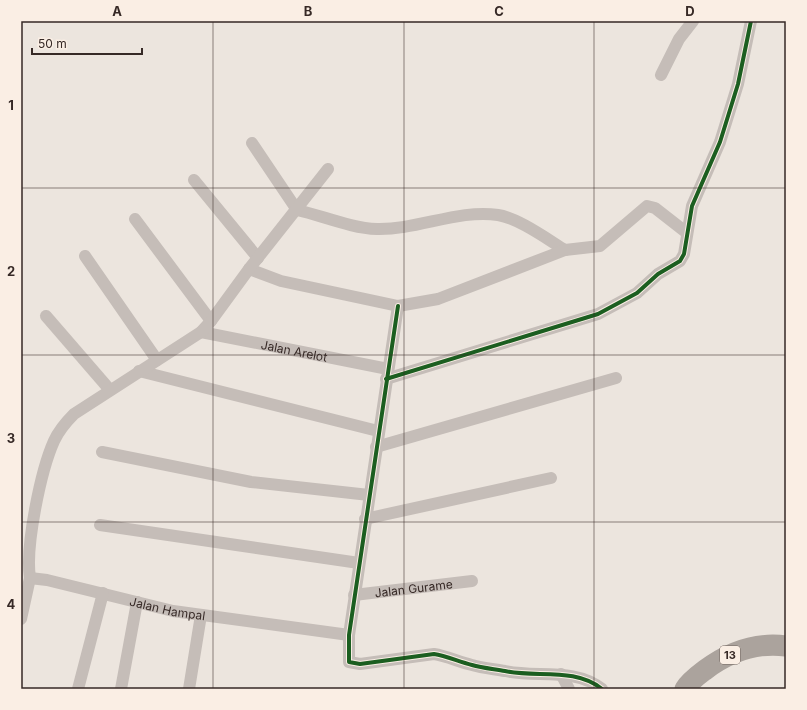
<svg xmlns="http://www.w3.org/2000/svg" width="807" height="710" font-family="Inter,sans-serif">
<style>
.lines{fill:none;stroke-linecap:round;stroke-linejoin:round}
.street{stroke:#c5bdb8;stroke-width:12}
.highway{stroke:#aba39d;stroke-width:21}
.cycleway-casing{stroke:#faeee4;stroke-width:6}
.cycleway{stroke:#1b5e20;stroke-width:4}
.grid{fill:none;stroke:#362926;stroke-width:1;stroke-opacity:0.55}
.labels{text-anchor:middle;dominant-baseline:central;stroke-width:3;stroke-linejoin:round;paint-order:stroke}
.shield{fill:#faeee4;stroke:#71645f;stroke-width:1}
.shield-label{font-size:11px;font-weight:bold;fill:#362926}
.street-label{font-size:12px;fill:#362926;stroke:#faeee4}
.neatline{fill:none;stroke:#362926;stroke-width:1.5}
.grid-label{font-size:13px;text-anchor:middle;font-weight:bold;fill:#362926}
</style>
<rect width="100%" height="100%" fill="#ece5de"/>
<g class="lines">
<!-- street -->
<g class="street">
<polyline points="661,75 679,39 693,21"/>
<path d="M 252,143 L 297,210 C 323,216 351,228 377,229 C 417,230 459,209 498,215 C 518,218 547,239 565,250"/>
<polyline points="194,180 258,258"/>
<polyline points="135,219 211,321"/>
<polyline points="85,256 157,360"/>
<polyline points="249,269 281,281 398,306 438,299 565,250 600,246 647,206 655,208 687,233"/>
<path d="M 398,306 L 349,635 L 349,662 L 360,664 L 434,654 C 447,656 459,662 472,665 C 482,668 494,669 505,671 C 536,678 575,667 602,689"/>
<polyline points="46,316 110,390"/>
<path id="s1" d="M 201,332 L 388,369"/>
<polyline points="139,371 378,431"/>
<polyline points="386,379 598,314 637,293 658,274 680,261 684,254 692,206 720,142 738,84 751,21"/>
<polyline points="376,447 616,378"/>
<polyline points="102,452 251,482 369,495"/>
<polyline points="365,519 551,478"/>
<polyline points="100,525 359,563"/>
<path d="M 30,578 C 25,546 41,470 54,441 C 59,430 66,422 74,414 L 201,332 L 211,321 L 249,269 L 328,169"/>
<path id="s2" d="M 354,595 L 472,581"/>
<path id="s3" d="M 21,619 L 30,578 L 47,580 L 173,611 L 349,635"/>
<polyline points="561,674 569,689"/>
<polyline points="78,689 103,593"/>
<polyline points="121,689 137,602"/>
<polyline points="189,689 201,615"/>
</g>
<!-- highway -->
<path class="highway" d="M 685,689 C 690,681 697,676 705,670 C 729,652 756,642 786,646"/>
<!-- cycleway casing -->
<g class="cycleway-casing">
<g id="cycleway">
<path d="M 398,306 L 349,635 L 349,662 L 360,664 L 434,654 C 447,656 459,662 472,665 C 482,668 494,669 505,671 C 536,678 575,667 602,689"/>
<polyline points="386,379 598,314 637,293 658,274 680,261 684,254 692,206 720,142 738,84 751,21"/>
</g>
</g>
<!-- cycleway -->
<use href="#cycleway" class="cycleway"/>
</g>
<!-- grid -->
<path class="grid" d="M 213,21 L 213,689M 404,21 L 404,689M 594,21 L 594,689M 21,188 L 786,188M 21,355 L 786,355M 21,522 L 786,522"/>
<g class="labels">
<!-- shield labels -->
<rect class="shield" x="720" y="646" width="20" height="18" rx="3"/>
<g class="shield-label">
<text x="730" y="655">13</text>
</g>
<!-- street labels -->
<g class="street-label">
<text stroke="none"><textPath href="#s1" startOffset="95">Jalan Arelot</textPath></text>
<text stroke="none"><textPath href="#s2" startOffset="60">Jalan Gurame</textPath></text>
<text stroke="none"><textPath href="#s3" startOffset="183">Jalan Hampal</textPath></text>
</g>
</g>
<!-- border -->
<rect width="807" height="710" fill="none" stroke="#faeee4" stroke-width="44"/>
<!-- scale -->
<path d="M32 48v6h110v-6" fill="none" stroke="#362926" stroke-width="2"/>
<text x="38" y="48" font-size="12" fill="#362926" stroke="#faeee4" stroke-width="3" paint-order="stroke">50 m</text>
<rect x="22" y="22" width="763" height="666" class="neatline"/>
<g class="grid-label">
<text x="117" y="16">A</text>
<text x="308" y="16">B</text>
<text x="499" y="16">C</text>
<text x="690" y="16">D</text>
<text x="11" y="110">1</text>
<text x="11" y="276">2</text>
<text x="11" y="443">3</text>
<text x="11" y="609">4</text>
</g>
</svg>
